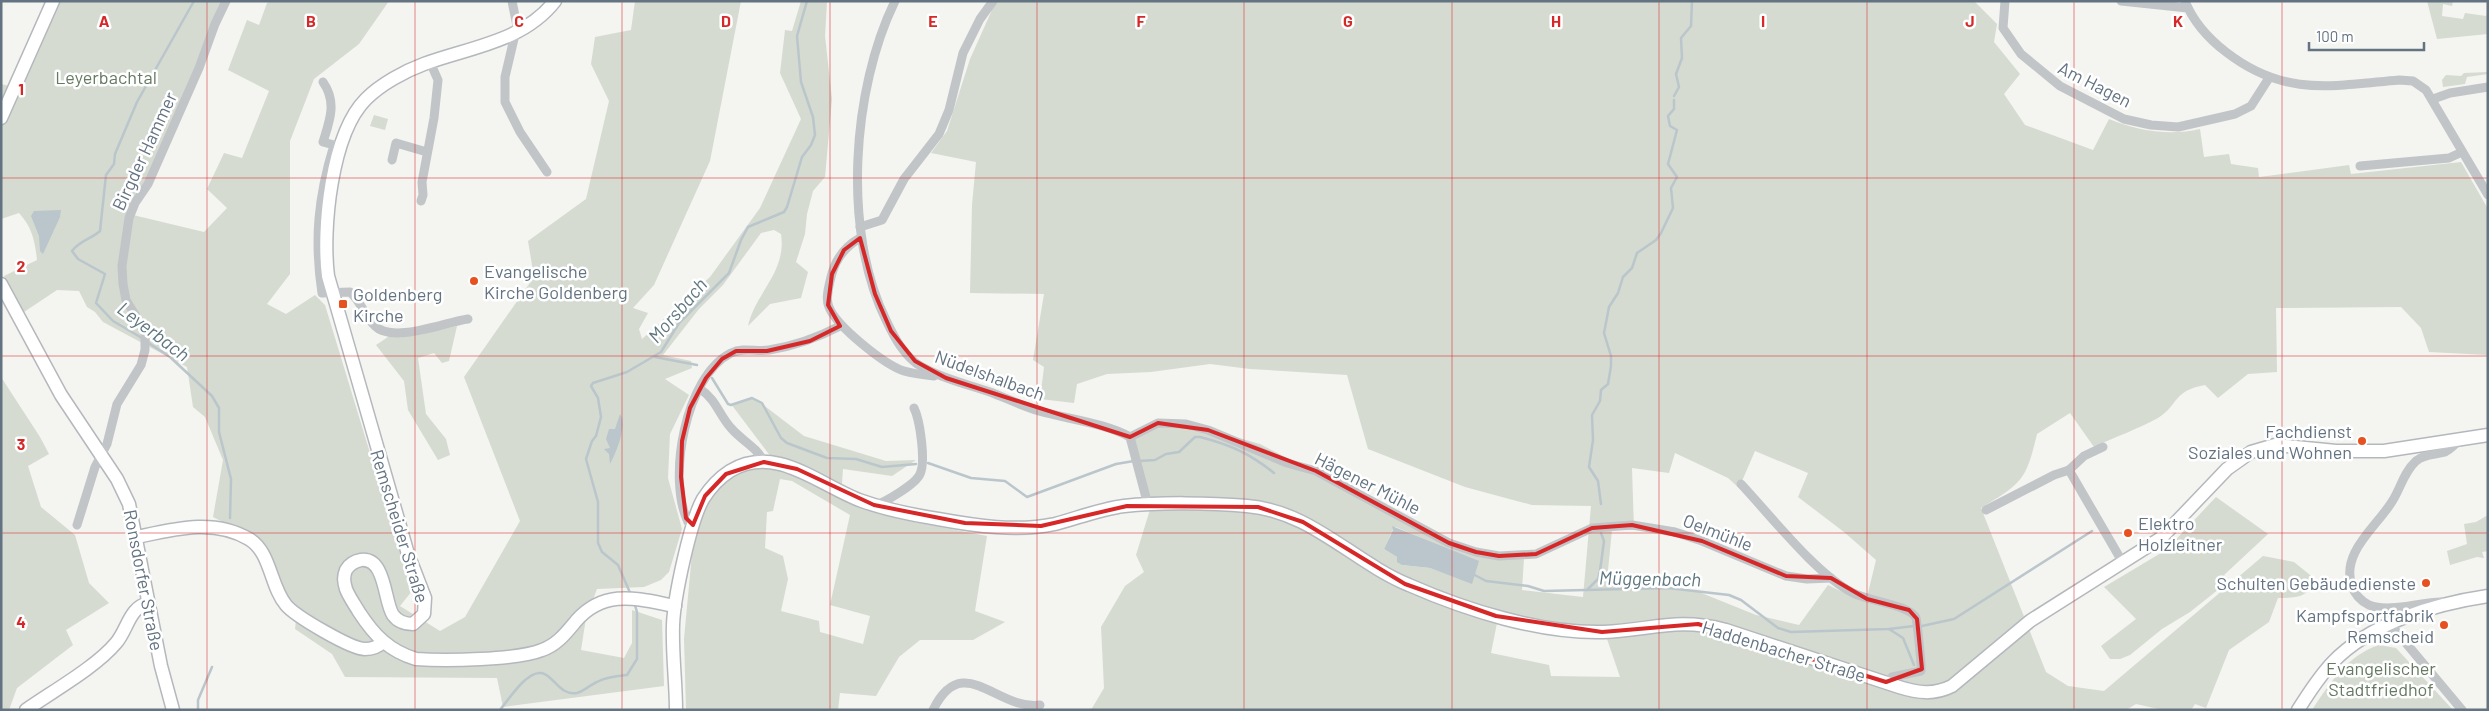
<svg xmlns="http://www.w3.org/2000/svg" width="2489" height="711" font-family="Barlow,sans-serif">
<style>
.green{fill:#d5dbd1;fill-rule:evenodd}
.water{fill:#bac6cb}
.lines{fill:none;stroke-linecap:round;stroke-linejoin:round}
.stream{stroke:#bac6cb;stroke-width:2.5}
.secondary-casing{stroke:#b4b8bd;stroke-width:15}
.street{stroke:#c1c5c8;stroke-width:9}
.secondary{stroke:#fff;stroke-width:12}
.marked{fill:none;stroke:#d62828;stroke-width:4;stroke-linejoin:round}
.grid{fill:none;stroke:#d62828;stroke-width:1;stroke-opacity:0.55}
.poi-dot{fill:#e6511f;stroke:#fff;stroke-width:2}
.labels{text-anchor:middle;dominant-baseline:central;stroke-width:5;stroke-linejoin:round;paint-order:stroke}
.park-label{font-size:18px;fill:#667962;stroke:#fff}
.street-label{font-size:18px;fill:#637382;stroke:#fff}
.poi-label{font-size:18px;fill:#637382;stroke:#fff;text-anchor:start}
.water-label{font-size:19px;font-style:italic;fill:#5e767f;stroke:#fff}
.grid-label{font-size:16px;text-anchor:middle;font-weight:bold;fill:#d62828;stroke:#fff;stroke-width:5;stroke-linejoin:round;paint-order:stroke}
</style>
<rect width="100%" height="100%" fill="#f4f4f0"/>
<!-- green -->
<g class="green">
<path d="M 56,1 L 223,1 L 133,215 L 204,232 L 227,208 L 207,189 L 224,153 L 242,158 L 269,91 L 228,70 L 247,20 L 259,25 L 267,3 L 271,1 L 389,1 L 359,44 L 314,79 L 290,141 L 290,274 L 267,304 L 286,314 L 315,295 L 325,305 L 412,591 L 400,606 L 440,631 L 465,617 L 520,521 L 464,377 L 534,277 L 528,241 L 586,199 L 609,101 L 591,64 L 595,37 L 631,30 L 635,1 L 741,1 L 710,161 L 654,285 L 633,308 L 648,313 L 639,329 L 642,339 L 710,277 L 760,208 L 801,119 L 780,73 L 785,30 L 792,31 L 801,1 L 827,1 L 825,36 L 832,99 L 825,177 L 813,191 L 807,214 L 805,234 L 796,262 L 808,272 L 801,298 L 770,304 L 748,326 C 755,293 787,272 781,234 L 774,230 L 761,233 L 723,285 L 699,309 L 663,355 L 691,361 L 692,368 L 665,379 L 689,395 L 670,434 L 668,478 L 682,529 L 669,572 L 661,580 L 644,587 L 597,589 L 586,618 L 581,650 L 624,658 L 632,643 L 632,610 L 662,620 L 664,686 L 503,707 L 497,678 L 345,677 L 332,654 L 295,629 L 297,612 L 281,594 L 258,540 L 213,517 L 223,460 L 205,417 L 193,407 L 187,367 L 103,322 L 95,312 L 87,307 L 79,291 L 57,290 L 24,312 L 4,276 L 37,260 C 35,241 32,227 19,213 L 1,219 L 1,84 L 18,88 Z"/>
<path d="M 996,1 L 1974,1 L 1997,24 L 1994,42 L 2020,74 L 2004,94 L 2025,125 L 2093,150 L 2109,119 C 2138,131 2169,136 2200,129 L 2204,157 L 2229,154 L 2231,164 L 2258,168 L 2259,177 L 2349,165 L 2351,174 L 2461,162 L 2488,209 L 2488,355 L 2429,352 L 2421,328 L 2401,307 L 2276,308 L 2277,372 L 2248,374 L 2218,398 L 2205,385 C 2172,391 2179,405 2158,418 C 2138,429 2115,437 2094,447 L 2070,413 L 2037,434 C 2026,481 2022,483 1981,508 L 2046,672 L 2068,686 L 2104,691 L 2263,556 L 2294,562 L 2315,579 C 2310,598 2294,598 2278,598 L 2269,622 L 2229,650 L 2206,708 L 2195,704 L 2191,710 L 2163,710 L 2136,704 L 2126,710 L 1091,710 L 1104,688 L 1101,627 L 1125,586 L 1144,572 L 1136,555 L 1152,503 L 1131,437 L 1159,425 L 1201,427 L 1260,444 L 1455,544 L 1524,558 L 1522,590 L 1583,597 L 1591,506 L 1532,505 L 1465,487 L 1368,449 L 1347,375 L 1250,369 L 1210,364 L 1151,372 L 1107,374 L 1077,384 L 1074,403 L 1040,399 L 1044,367 L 1033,360 L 1044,294 L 970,293 L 972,205 L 976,162 L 931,153 L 947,131 L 970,59 ZM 1755,451 L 1808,473 L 1798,497 L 1844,532 L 1876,560 L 1868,593 L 1861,601 L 1828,585 L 1799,625 L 1756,615 L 1699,592 L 1671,588 L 1643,578 L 1607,580 L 1612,530 L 1634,530 L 1632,468 L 1669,473 L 1675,453 L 1728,478 L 1739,488 ZM 1396,527 L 1447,549 L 1472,583 L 1430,568 L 1402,565 L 1397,557 L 1384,549 L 1393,529 ZM 1497,623 L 1607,639 L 1620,677 L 1551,676 L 1549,665 L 1491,653 Z"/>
<polygon points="2427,1 2453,1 2452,6 2443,4 2442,16 2463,19 2465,13 2486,16 2488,11 2488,34 2437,39"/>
<polygon points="2488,72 2488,74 2467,77 2465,84 2443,87 2442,80 2446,75 2461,76 2464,73"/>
<polygon points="374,115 388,119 385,130 370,126"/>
<polygon points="457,326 449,361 442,363 434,353 418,358 426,414 446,439 450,455 438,460 408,410 404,381 376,345 391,335 406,337"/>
<polygon points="1,377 40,437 49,454 28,466 41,507 75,535 89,583 109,603 66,630 73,645 17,688 9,710 1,710"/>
<path d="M 754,398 L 804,436 L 886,461 L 916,460 L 892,476 L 843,469 L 841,498 L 899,519 L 987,536 L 975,611 L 1005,622 L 973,640 L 920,640 L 899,657 L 876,696 L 840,693 L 838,710 L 686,710 L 684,639 L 694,532 L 703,504 L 735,471 L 777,465 L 731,404 ZM 780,479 L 792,481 L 850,515 L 830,605 L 870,616 L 863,644 L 820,632 L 819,621 L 781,611 L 788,579 L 783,556 L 765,548 L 767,512 L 773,511 Z"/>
<polygon points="2216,497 2268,534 2224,575 2229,581 2190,612 2162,629 2130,655 2120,659 2110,659 2101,646 2136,619 2104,587 2166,550"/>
<polygon points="2488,515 2488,551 2482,552 2484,558 2477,557 2450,565 2447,551 2467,544 2464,524 2476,522"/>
<path d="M 2379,645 L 2396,648 L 2453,710 L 2312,710 C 2330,683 2348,655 2379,645 Z"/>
</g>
<!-- water -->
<g class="water">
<polygon points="61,210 60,217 43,254 40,251 39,236 31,216 34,211"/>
<path d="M 620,414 C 628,425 616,453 610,464 L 609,454 L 604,449 L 610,448 L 606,439 L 609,429 L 615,429 Z"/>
<polygon points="1392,526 1479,561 1472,584 1430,568 1402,565 1397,562 1397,557 1384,549 1393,530"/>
</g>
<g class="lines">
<!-- stream -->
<g class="stream">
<polyline points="1674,96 1679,87 1676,74 1682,58 1681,38 1691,26 1692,1"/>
<path d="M 142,338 L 113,321 L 96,303 L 105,274 L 78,259 L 72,251 C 79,241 91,239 100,231 L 106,175 L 114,164 L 115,154 L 137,102 L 194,1"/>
<polyline points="147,342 170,357 212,396 219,408 219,432 231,479 230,518"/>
<polyline points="655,357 697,365"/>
<polyline points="712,378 728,404 731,405 752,398 762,403 781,438 787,443 827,458 856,459 882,467 916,464"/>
<path d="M 1139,461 L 1155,460 L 1166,454 L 1179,452 L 1195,437 L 1200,437 C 1231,445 1249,453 1274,473"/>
<polyline points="928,463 971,478 1005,481 1027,497 1116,464 1134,461"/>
<polyline points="1601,504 1598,481 1589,467 1593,440 1592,415 1600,401 1601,390 1608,384 1611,366 1611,356 1604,333 1609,307 1618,293 1623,277 1632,268 1637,253 1656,240 1661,233 1673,208 1671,188 1677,177 1668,164 1677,130 1670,126 1668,116 1674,109 1674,100"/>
<polyline points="1473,574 1486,581 1528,586 1544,591 1668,588 1729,595 1741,600 1778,628 1791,632 1889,629 1914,626"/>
<polyline points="1587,590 1598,579 1600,571 1604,541 1601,533"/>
<polyline points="631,595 618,565 602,552 598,543 598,502 586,459 592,441 596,436 601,417 598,398 591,386 593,383 627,372 661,352 679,323 729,273 741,240 748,227 784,212 787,207 802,157 811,145 815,135 813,117 801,82 797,36 807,1"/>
<polyline points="1922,626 1954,619 2092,531"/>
<polyline points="1889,629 1903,638 1914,665"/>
<polyline points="198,710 198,700 212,667"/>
<path d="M 500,710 C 507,701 514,691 522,683 C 551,654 552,697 577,693 C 584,691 590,685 597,682 C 606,677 617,676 627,675 L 637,659 L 637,612 L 634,602"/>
</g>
<!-- secondary casing -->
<g class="secondary-casing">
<g id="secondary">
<path d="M 555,1 C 523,42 470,47 424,64 C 405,71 381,84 366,99 C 331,134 322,230 328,276 L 408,554 L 425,598 L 424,614 L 413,624 C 405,624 398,622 393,615 C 384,602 386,557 361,560 C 355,561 349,565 346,570 C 343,577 344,582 346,589 C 349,597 355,605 359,612 C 374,635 389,651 416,659 C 445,661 517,660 542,650 C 557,645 566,633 576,621 C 605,588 638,599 675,606"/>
<polyline points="1,118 53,1"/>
<polyline points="1,284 61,395 117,479 129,504 161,666 173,710"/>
<path d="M 137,537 C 174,529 214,518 249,539 C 271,552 270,586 286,605 C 295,616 351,649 365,649 C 372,649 378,647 383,642"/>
<path d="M 26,710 C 53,691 96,667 116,643 C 128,629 129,607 149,603"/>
<path d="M 676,710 C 676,682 672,654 673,625 C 674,598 690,522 703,499 C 710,488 719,478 730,471 C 776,443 820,486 862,501 C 887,510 913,515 938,519 C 976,526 1017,532 1055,524 C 1078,518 1100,509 1124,506 C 1160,502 1211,503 1247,506 C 1311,511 1353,562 1409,585 C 1466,610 1541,634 1604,632 C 1652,630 1676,617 1726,630 L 1899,687 C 1918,693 1934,695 1952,686 L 2030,621 L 2161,538 L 2227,469 L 2251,452 L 2275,445 L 2336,451 L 2384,451 L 2488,435"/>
<path d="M 2298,710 C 2308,694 2319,677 2332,663 C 2370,623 2434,604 2488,596"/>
</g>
</g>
<!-- street -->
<g class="street">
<polyline points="512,1 517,26 505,77 505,102 520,132 547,172"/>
<path d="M 895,1 C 852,89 842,231 886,320 C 894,337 905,358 922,367 C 943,379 967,384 990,392 C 1006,398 1022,406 1039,411 C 1067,419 1105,423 1130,437 L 1148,505"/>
<polyline points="2005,1 2003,28 2021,54 2060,86 2124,119 2151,125 2178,127 2235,114 2251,106 2269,78"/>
<polyline points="2121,1 2188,8"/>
<path d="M 2185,1 C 2193,21 2209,39 2226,52 C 2284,97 2331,86 2399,80 L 2413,81 L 2426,90 L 2488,195"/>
<path d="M 323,82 C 337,102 330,120 323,142 L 334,145 C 318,197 314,240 322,293 L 350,292 C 361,301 364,316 375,326 C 393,344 445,322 468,319"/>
<polyline points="2433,99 2450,93 2488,87"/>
<polyline points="392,160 396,143 427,152"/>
<polyline points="2360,166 2449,158 2462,152"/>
<polyline points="421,201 423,195 422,182 434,118 438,80 430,62"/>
<polyline points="860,227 882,220 904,179 939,134 949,110 963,53 980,19 993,1"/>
<path d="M 860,238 C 844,247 835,260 831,277 C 829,286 825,299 829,307 C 836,326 885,365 904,371 C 914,374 924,375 934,376"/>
<path d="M 700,389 C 716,399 719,415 731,428 C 742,441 756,446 764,462"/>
<polyline points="1130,437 1158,423 1186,424 1208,430 1287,463 1316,471 1449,543 1476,552 1499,556 1536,554 1592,528 1632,525 1675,532 1702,541 1786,576 1807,579 1831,578"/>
<polyline points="2069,470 2084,456 2103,447"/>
<path d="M 1741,484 C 1771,516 1816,574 1853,593 C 1868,601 1910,605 1916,618 C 1917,621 1922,667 1921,671 L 1892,677 L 1886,682"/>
<path d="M 875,505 C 884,503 916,484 920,474 C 926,462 920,420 914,408"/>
<polyline points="1986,510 2054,475 2069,470 2123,563"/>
<polyline points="77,525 95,467 107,444 117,404 141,365 145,350 145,331 126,300 123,284 122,266 129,218 135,203 148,184 199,68 215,24 226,1"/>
<path d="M 693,525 L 688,522 C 667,479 685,376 731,353 C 744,347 756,352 769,350 C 794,346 817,338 840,326"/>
<path d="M 2441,602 C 2419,602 2390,613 2369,605 C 2361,601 2355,595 2352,586 C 2340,552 2378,526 2393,500 C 2401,487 2404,472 2416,461 C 2424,454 2435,455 2445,452 C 2451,449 2455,444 2460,440"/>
<polyline points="2390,624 2462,710"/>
<path d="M 933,710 C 963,649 997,711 1040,705"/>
</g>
<!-- secondary -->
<use href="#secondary" class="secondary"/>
</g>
<!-- marked area -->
<path class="marked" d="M 860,238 L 875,294 L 891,331 L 915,361 L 946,378 L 1130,437 L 1158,423 L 1208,430 L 1316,471 L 1449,543 L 1476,552 L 1499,556 L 1536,554 L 1592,528 L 1632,525 L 1702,541 L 1786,576 L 1831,578 L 1867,599 L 1909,610 L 1917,619 L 1922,669 L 1886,682 L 1698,624 L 1602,632 L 1496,616 L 1405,584 L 1303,522 L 1258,507 L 1127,506 L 1041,526 L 965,523 L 874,505 L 797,469 L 764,462 L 726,474 L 705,496 L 693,525 L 686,518 L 681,477 L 682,441 L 690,408 L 706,378 L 722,359 L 736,351 L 767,351 L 810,341 L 840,326 L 828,305 L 832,274 L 844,250 Z"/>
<!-- grid -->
<path class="grid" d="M 207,1 L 207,710M 415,1 L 415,710M 622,1 L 622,710M 830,1 L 830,710M 1037,1 L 1037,710M 1244,1 L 1244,710M 1452,1 L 1452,710M 1659,1 L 1659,710M 1867,1 L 1867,710M 2074,1 L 2074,710M 2282,1 L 2282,710M 1,178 L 2488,178M 1,356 L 2488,356M 1,533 L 2488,533"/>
<!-- markers -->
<g class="poi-dot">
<circle cx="474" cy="281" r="5"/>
<rect x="338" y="299" width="10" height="10" rx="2.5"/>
<circle cx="2362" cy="441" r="5"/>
<circle cx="2128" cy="533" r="5"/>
<circle cx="2426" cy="583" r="5"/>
<circle cx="2444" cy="625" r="5"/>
</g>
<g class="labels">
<!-- park labels -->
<g class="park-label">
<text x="106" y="77">Leyerbachtal</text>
<text x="2381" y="668">Evangelischer<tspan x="2381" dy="21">Stadtfriedhof</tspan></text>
</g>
<!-- street labels -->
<g class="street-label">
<text transform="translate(2095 84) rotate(27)">Am Hagen</text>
<text transform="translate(144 151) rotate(-65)">Birgder Hammer</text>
<text transform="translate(990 375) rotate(20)">Nüdelshalbach</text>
<text transform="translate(1368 483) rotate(27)">Hägener Mühle</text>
<text transform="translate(400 526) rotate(73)">Remscheider Straße</text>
<text transform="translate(1718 532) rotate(21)">Oelmühle</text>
<text transform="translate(144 580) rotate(79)">Ronsdorfer Straße</text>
<text transform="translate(1784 651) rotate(17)">Haddenbacher Straße</text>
</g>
<!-- poi labels -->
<g class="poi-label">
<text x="484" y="271">Evangelische<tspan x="484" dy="21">Kirche Goldenberg</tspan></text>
<text x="353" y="294">Goldenberg<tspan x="353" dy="21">Kirche</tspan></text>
<text x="2352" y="431" text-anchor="end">Fachdienst<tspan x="2352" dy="21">Soziales und Wohnen</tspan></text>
<text x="2138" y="523">Elektro<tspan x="2138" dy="21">Holzleitner</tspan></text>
<text x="2416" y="583" text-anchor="end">Schulten Gebäudedienste</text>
<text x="2434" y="615" text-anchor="end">Kampfsportfabrik<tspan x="2434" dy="21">Remscheid</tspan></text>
</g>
<!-- water labels -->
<g class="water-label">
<text transform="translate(677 310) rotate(-49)">Morsbach</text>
<text transform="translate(154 331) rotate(37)">Leyerbach</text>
<text transform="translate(1650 578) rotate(1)">Müggenbach</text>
</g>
</g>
<g class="grid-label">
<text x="104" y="27">A</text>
<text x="311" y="27">B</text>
<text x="519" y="27">C</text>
<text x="726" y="27">D</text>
<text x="933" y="27">E</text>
<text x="1141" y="27">F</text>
<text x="1348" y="27">G</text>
<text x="1556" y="27">H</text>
<text x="1763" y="27">I</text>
<text x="1970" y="27">J</text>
<text x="2178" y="27">K</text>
<text x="21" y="95">1</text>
<text x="21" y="272">2</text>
<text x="21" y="450">3</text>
<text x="21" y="628">4</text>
</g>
<!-- border -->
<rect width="2489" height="711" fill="none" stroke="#637382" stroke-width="5"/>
<!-- scale -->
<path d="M2309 42v8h115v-8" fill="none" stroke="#637382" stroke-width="2.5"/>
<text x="2316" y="42" font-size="15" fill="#637382" stroke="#ffffff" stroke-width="4" paint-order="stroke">100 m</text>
</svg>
